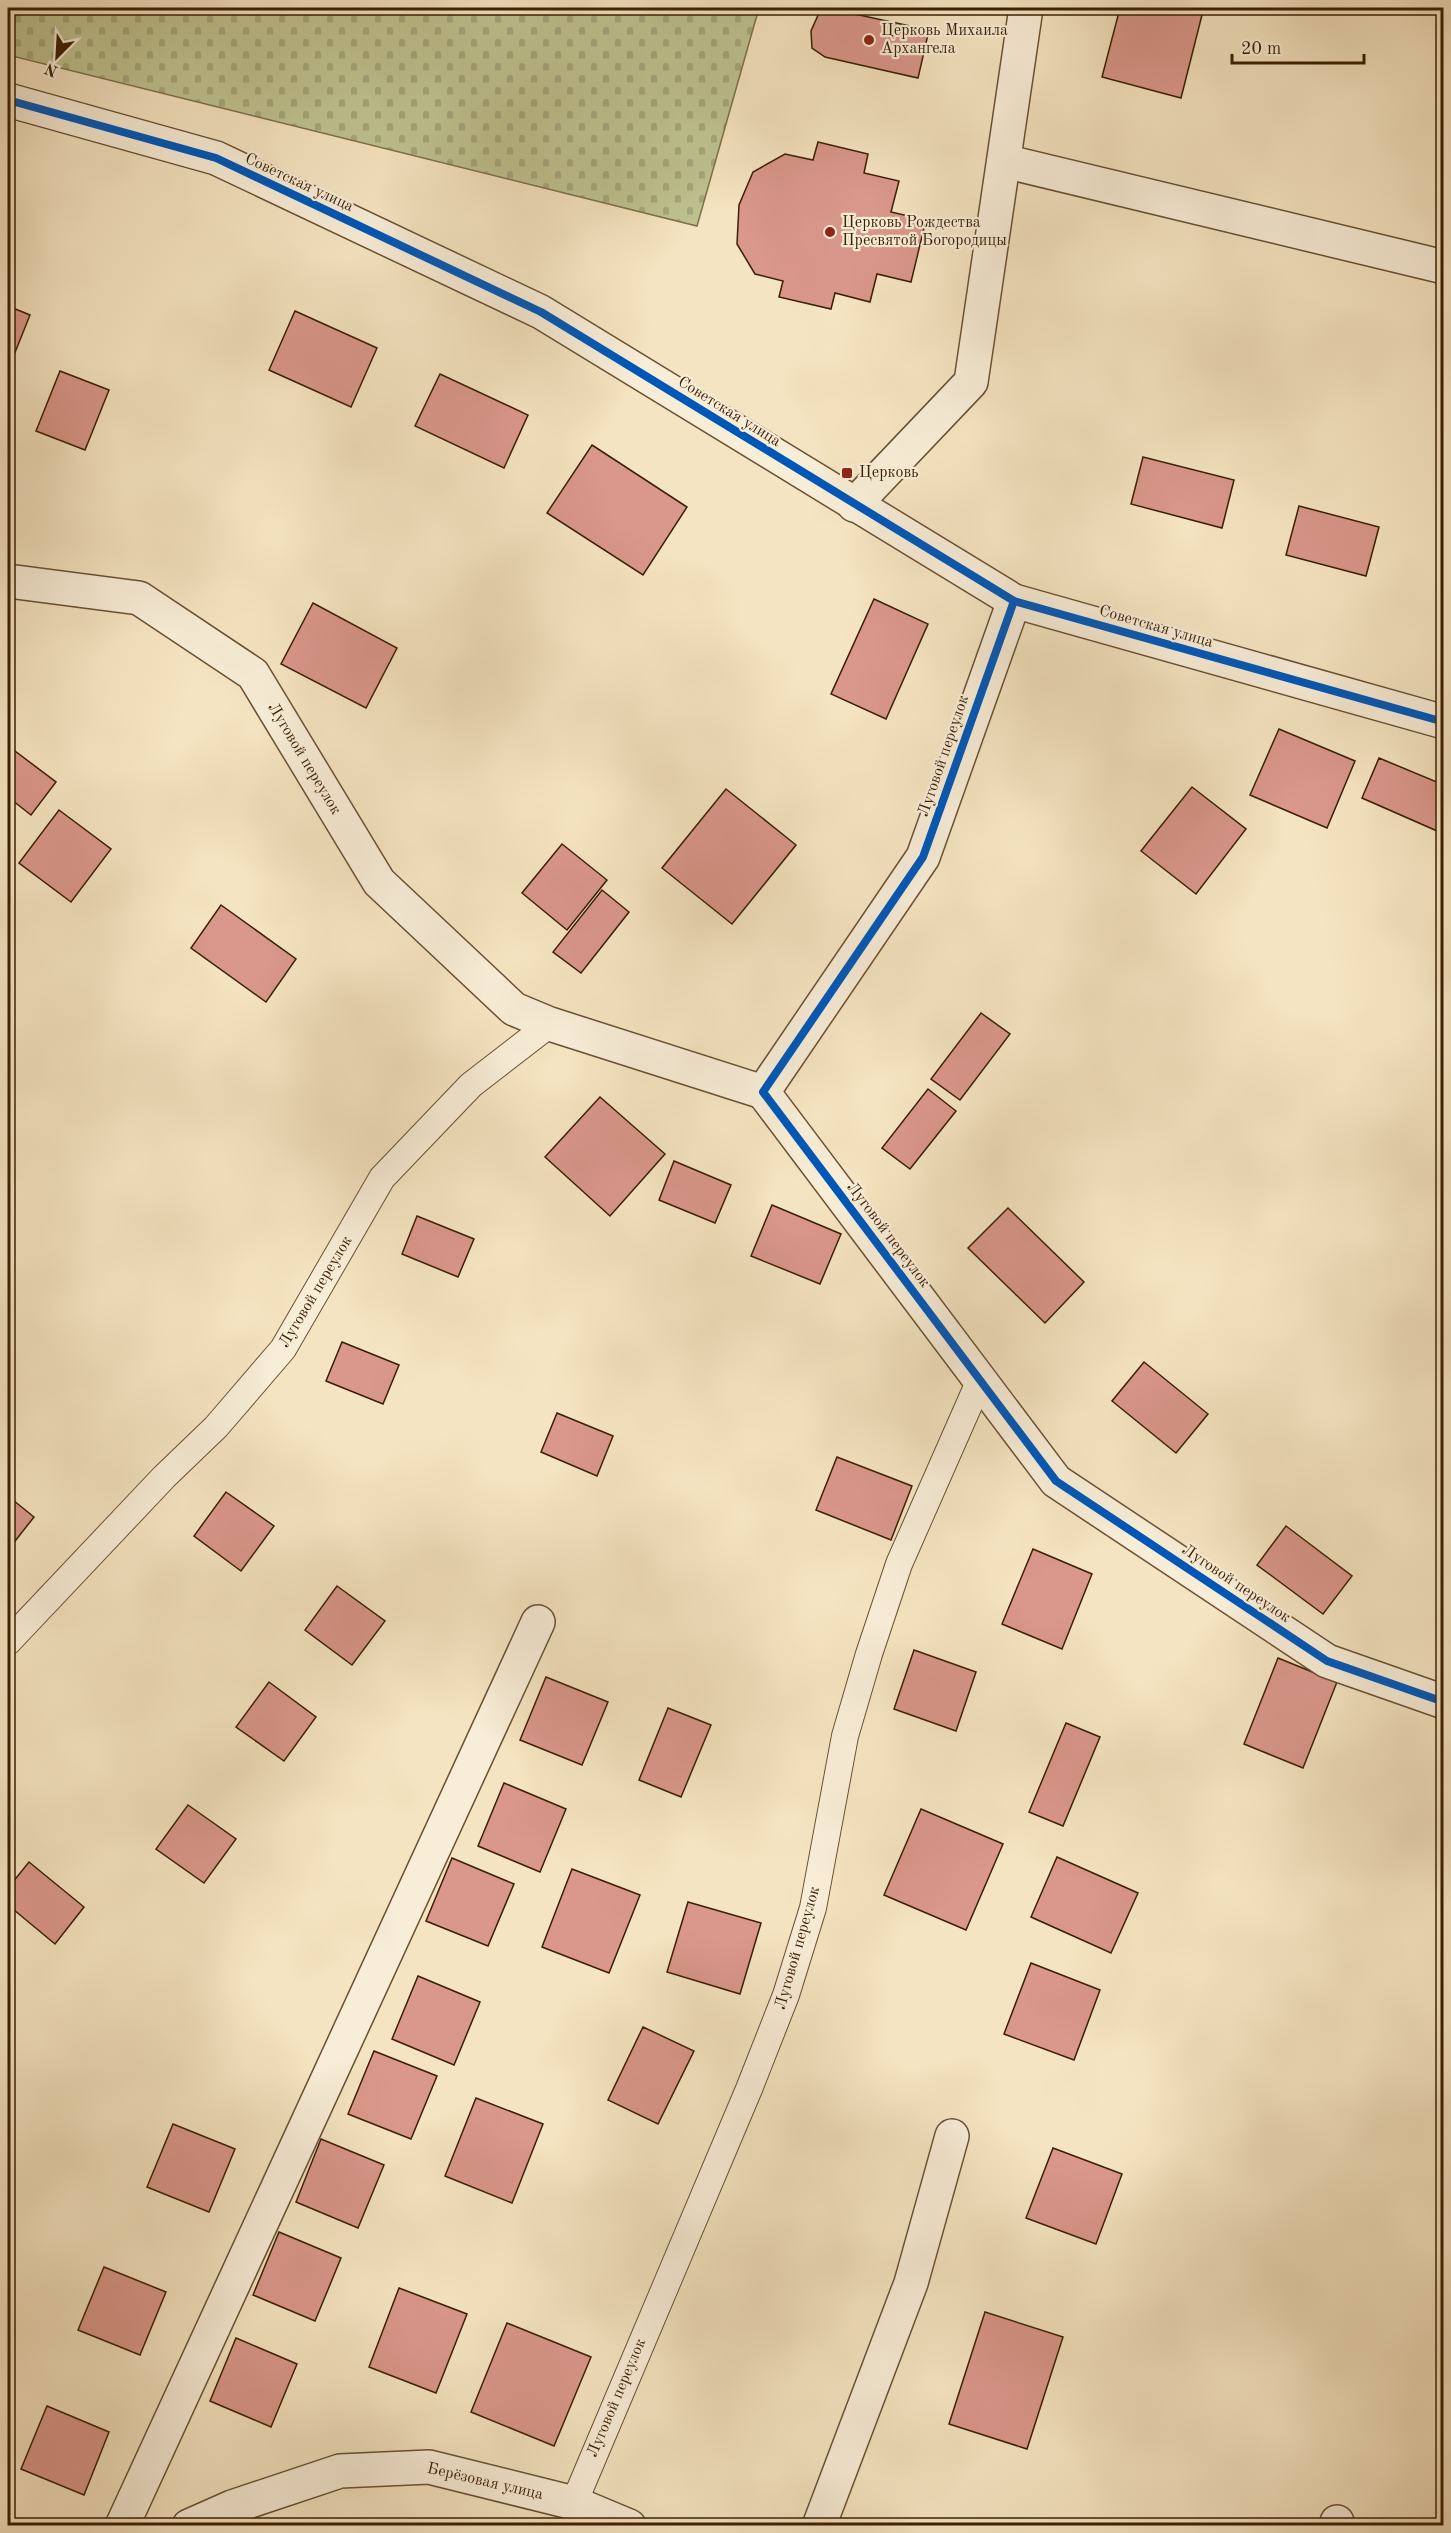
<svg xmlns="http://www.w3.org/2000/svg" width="1451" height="2533" font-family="'Old Standard TT',serif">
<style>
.cemetery{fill:url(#cemetery-stones);stroke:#7c714a;stroke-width:1.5}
.building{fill:#da978b;stroke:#3a1f04;stroke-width:1.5}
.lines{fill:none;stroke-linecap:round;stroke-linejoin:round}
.lane-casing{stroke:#695033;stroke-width:28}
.street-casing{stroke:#695033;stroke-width:36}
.lane{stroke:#f8edd7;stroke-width:26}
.street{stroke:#f8edd7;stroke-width:33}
.cycleway-casing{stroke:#f8edd7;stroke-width:11}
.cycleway{stroke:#0057b8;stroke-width:8}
.poi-dot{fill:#8f2418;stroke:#f8edd7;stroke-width:2}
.labels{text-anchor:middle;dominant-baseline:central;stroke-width:4.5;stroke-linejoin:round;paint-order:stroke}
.poi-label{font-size:16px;fill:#3a1f04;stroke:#f8edd7;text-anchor:start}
.street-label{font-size:16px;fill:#3a1f04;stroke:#f8edd7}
</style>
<defs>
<pattern id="cemetery-stones" width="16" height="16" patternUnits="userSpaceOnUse" patternTransform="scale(1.5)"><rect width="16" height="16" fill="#bfc391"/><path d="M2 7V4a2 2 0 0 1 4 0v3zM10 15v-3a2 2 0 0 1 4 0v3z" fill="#a5a77b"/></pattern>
</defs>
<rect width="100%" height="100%" fill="#f5e4c1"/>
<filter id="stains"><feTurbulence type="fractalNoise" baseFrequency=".00333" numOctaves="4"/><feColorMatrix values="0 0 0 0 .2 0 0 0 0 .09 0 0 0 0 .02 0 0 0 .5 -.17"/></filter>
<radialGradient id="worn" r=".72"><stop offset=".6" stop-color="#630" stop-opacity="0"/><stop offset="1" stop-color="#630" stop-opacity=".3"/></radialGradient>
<!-- cemetery -->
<polygon class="cemetery" points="8,8 759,8 697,226 8,55"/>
<!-- building -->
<g class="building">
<polygon points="1120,8 1189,8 1203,11 1181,98 1102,77"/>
<polygon points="836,10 929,30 918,78 825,57 812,48 811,31 819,13"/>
<polygon points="818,142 868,154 864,173 899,181 891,212 926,220 911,282 877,274 870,302 835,293 831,309 779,297 783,281 755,274 737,244 739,205 753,172 785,154 813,160"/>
<polygon points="8,306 30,315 8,370"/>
<polygon points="295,311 377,348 351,407 269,370"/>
<polygon points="60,371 109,390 85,450 36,431"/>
<polygon points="440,374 528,415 504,468 415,426"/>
<polygon points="592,445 687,507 643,575 547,513"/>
<polygon points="1143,457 1234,480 1222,528 1131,504"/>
<polygon points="1299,506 1379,527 1366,576 1286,555"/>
<polygon points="874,599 928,624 886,719 831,694"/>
<polygon points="313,603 397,648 366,708 281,664"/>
<polygon points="1279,729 1355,761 1327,828 1250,795"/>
<polygon points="11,748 56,782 31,815 8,797 8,751"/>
<polygon points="1379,758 1444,785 1444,834 1362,798"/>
<polygon points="1192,787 1246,829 1196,894 1141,851"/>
<polygon points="726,789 796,845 732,924 662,868"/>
<polygon points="59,810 111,849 71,902 19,863"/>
<polygon points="562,844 607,880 567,930 522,893"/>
<polygon points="602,890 629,912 581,973 553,952"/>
<polygon points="221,905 296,959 266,1002 191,948"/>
<polygon points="981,1013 1010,1034 960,1100 931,1079"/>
<polygon points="928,1089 956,1111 910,1169 882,1148"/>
<polygon points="600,1097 665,1154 610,1216 545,1157"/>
<polygon points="674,1161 731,1185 715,1223 659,1200"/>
<polygon points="772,1205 841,1234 820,1284 751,1256"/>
<polygon points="1008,1208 1084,1282 1045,1323 968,1248"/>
<polygon points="417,1216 474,1239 458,1277 402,1254"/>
<polygon points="342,1342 399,1365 383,1404 326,1381"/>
<polygon points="1144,1362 1208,1414 1176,1453 1112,1401"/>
<polygon points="557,1413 613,1436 597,1476 541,1452"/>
<polygon points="837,1457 912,1486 891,1540 816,1510"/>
<polygon points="226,1492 274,1526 241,1571 194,1536"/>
<polygon points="8,1496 34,1517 8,1550"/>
<polygon points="1286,1526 1352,1576 1323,1614 1257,1565"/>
<polygon points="1033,1549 1092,1574 1062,1649 1002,1624"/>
<polygon points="337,1586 385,1621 352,1665 305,1630"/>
<polygon points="914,1650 976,1672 956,1731 894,1709"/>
<polygon points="1278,1658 1337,1682 1303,1768 1244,1744"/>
<polygon points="546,1677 608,1702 582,1765 520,1740"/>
<polygon points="269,1682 316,1717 284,1761 236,1727"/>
<polygon points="668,1708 711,1725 681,1797 639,1780"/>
<polygon points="1066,1723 1100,1737 1063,1826 1029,1812"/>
<polygon points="504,1783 566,1809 540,1872 478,1846"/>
<polygon points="188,1805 236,1839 204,1883 156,1849"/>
<polygon points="921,1809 1003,1844 966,1930 884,1895"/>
<polygon points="1057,1857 1138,1893 1111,1953 1031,1917"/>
<polygon points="452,1858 514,1884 488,1946 426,1921"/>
<polygon points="29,1862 84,1907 55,1944 8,1905 8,1888"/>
<polygon points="572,1869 640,1895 609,1973 542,1947"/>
<polygon points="688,1902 761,1923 740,1994 667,1972"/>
<polygon points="1031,1963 1100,1990 1074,2060 1004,2034"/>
<polygon points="418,1976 480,2002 454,2065 392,2039"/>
<polygon points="643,2027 694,2051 658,2124 608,2100"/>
<polygon points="374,2051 437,2076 411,2139 348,2114"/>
<polygon points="476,2098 543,2124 512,2203 445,2176"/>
<polygon points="173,2124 235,2149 209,2212 147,2187"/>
<polygon points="321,2139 384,2165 358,2228 296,2202"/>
<polygon points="1053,2148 1122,2174 1096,2244 1026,2218"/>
<polygon points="279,2232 341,2258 315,2321 253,2295"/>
<polygon points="104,2267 166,2292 140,2355 78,2330"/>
<polygon points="399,2288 467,2314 436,2393 369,2367"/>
<polygon points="985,2312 1063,2337 1027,2449 949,2424"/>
<polygon points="507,2323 591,2357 554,2446 471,2412"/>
<polygon points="236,2338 297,2364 271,2427 210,2401"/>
<polygon points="47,2406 109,2432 84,2495 21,2469"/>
</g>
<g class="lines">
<!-- lane casing -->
<g class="lane-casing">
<g id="lane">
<polyline points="8,1642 164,1477 216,1427 283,1349 382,1178 471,1085 550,1024"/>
<polyline points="574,2503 749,2089 786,1995 813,1908 845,1736 869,1654 899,1564 980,1380"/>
</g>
</g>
<!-- street casing -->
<g class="street-casing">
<g id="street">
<polyline points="8,100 216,158 541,312 1014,601 1444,722"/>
<polyline points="1004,161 1444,267"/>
<polyline points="854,505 971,382 1026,8"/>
<polyline points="8,581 139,598 253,674 379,882 514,1009 550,1024 763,1092"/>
<polyline points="1014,601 923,857 763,1092 1056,1481 1327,1661 1444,1702"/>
<polyline points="122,2526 538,1622"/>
<polyline points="189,2526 232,2507 340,2471 429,2467 574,2503 629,2526"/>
<polyline points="819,2526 911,2283 952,2136"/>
<polyline points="1336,2526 1337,2522"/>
</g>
</g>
<!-- lane -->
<use href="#lane" class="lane"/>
<!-- street -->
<use href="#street" class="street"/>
<!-- cycleway casing -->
<g class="cycleway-casing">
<g id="cycleway">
<polyline points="8,100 216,158 541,312 1014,601 1444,722"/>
<polyline points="1014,601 923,857 763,1092 1056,1481 1327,1661 1444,1702"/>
</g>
</g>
<!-- cycleway -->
<use href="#cycleway" class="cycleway"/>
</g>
<!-- markers -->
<g class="poi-dot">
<circle cx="869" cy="40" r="6"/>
<circle cx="830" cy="232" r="6"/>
<rect x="841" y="467" width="12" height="12" rx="3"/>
</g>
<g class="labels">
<!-- poi labels -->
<g class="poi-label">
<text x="881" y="31">Церковь Михаила<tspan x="881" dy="18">Архангела</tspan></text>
<text x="842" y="223">Церковь Рождества<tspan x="842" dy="18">Пресвятой Богородицы</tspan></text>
<text x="859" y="473">Церковь</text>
</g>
<!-- street labels -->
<g class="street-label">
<text transform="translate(299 183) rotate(25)">Советская улица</text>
<text transform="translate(729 412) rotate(32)">Советская улица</text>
<text transform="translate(1156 627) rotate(16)">Советская улица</text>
<text transform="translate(944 756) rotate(-71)">Луговой переулок</text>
<text transform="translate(304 759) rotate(59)">Луговой переулок</text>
<text transform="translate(888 1235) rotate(53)">Луговой переулок</text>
<text transform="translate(316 1292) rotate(-59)">Луговой переулок</text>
<text transform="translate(1236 1584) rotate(34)">Луговой переулок</text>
<text transform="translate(798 1948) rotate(-74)">Луговой переулок</text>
<text transform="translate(617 2398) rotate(-67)">Луговой переулок</text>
<text transform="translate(485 2482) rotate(13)">Берёзовая улица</text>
</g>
</g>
<!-- margin -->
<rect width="1451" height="2533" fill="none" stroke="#f5e4c1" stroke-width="30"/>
<rect x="9" y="9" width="1433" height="2515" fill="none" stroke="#3a1f04" stroke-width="3"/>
<rect x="15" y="15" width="1421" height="2503" fill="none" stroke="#3a1f04" stroke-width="1.5"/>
<!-- north arrow -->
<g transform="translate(57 57) rotate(204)" stroke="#f8edd7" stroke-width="4.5" paint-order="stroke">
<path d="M0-4.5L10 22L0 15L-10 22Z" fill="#3a1f04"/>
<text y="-9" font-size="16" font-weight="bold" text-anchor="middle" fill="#3a1f04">N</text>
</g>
<!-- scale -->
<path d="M1232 54v9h132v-9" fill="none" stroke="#3a1f04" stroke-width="3"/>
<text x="1241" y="54" font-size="18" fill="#3a1f04" stroke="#f8edd7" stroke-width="4.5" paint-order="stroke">20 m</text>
<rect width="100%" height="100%" filter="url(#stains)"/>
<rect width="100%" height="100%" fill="url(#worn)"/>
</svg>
